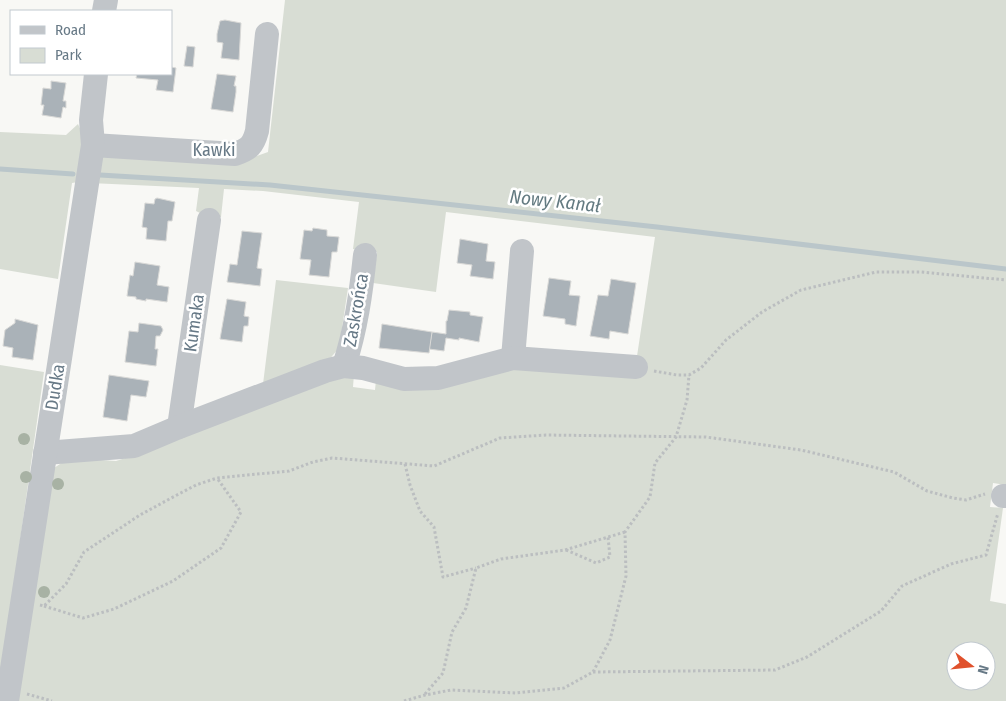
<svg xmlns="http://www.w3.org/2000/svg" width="1006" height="701" font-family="'Fira Sans Condensed',sans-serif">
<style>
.green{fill:#d8ddd4;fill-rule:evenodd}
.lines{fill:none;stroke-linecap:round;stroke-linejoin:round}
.stream{stroke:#bac6ca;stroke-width:5}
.building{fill:#aab2b8;stroke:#d9d9d7}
.path{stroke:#bbbec0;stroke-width:3;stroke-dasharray:2.5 2.5;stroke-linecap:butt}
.minor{stroke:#c1c5c9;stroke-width:24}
.tree{fill:#a8b2a4}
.labels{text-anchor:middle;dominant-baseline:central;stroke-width:5;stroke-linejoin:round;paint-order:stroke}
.street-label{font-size:18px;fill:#677986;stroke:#fff}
.water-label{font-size:19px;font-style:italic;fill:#637a81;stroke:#fff}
</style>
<rect width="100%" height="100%" fill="#f8f8f5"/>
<!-- green -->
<g class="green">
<path d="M 285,0 L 1006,0 L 1006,485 L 993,483 L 990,507 L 1003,508 L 990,601 L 1006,604 L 1006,701 L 14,701 L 54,468 L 69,458 L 116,461 L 154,449 L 313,380 L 354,374 L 353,387 L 375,390 L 376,380 L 504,367 L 634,376 L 655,237 L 446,212 L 436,292 L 373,283 L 377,252 L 353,249 L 359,202 L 263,191 L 224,189 L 221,217 L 204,215 L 196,211 L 199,188 L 90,183 L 92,168 L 106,154 L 251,158 L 268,152 ZM 956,651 L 986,651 L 986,681 L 956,681 Z"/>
<polygon points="78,124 86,142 78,182 72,183 58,279 0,269 0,132 66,135"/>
<polygon points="276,280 348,288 339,348 327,362 263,384"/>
<polygon points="0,365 44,372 0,682"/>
</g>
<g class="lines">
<!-- stream -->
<g class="stream">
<polyline points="0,169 73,174"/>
<polyline points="100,175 270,185 657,227 1006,269"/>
</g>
</g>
<!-- building -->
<g class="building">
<polygon points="225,20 241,23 239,60 221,58 223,43 217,42 217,34 220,21"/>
<polygon points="187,46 195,47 193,67 184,66"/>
<polygon points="171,67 176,68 173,92 156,90 158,80 136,78 137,74 171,74"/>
<polygon points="217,74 236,76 234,86 236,86 236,92 233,112 211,109"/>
<polygon points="51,81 66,83 63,101 66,101 66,108 63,107 61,118 42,115 44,105 41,105 43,88 51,89"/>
<polygon points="157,198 175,202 172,221 168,221 166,241 146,239 147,228 142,227 145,203 154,204 155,199"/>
<polygon points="313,228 327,230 327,236 339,237 337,252 332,252 329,277 309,275 311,260 300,259 304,230 312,231"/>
<polygon points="242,231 262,233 257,268 262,269 260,286 227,282 230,264 237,265"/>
<polygon points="460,239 488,244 486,261 495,262 493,279 470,276 472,265 457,263"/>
<polygon points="135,262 160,266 157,285 169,287 167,302 146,299 146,301 136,299 136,297 127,296 130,275 133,276"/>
<polygon points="549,278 571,281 569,295 580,296 576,326 565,324 565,319 543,316"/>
<polygon points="611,279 636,283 628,334 610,331 609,339 590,336 598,295 608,296"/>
<polygon points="227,299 246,302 244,316 249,317 248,326 244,326 242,342 220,339"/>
<polygon points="449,310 470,312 470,315 483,317 479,342 459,338 459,340 446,338 444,351 429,349 432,332 446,334 446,321 447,321"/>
<polygon points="15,319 38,325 33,360 12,357 13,348 3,346 5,330 15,323"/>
<polygon points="139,323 161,326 163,330 160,336 156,336 155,349 158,349 156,366 125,362 129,331 138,332"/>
<polygon points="382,324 432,332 429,353 379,348"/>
<polygon points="109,375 149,381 146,397 131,395 127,421 103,417"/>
</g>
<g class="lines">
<!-- path -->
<g class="path">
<polyline points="654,371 677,375 689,375 701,368 726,340 762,312 801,290 876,272 921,272 1006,280"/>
<polyline points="405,464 410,485 420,511 434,527 443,577 476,568"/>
<polyline points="566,550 596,563 610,557 608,537"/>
<polyline points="40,605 44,606 66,584 84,552 140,515 175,496 196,485 217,478 289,471 313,462 332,458 434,466 500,438 546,435 706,437 801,450 894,472 927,491 953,498 966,500 985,494"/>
<polyline points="44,606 83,618 114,609 173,581 221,548 241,512 217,478"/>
<polyline points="593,672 775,670 807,657 881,611 902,586 951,564 986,555 998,513"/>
<polyline points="27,694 52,701"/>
<polyline points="425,694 443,673 452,632 466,608 476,568 501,559 565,550 625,532"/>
<polyline points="404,701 425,695 451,690 516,693 564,688 593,672 610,640 626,576 625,532 650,497 655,463 676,437 687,400 689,375"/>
</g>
<!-- minor -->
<g class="minor">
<polyline points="104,11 106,0"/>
<path d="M 93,145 L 235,154 C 249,149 253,146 257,131 L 267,34"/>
<polyline points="513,358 522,251"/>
<path d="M 344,366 C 356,329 361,293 365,255"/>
<polyline points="179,427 209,220"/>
<polyline points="45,453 134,446 179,427 325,371 344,366 363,368 404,379 438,378 513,358 636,367"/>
<polyline points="1003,496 1006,496"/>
<polyline points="7,701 93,145 91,120 96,74"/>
</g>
</g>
<!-- trees -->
<g class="tree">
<circle cx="24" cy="439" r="6"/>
<circle cx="26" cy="477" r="6"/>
<circle cx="58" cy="484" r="6"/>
<circle cx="44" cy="592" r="6"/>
</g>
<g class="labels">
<!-- street labels -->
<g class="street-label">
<text x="214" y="150">Kawki</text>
<text transform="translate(356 310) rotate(-80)">Zaskrońca</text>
<text transform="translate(194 323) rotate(-82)">Kumaka</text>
<text transform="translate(55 387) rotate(-81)">Dudka</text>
</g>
<!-- water labels -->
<g class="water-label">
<text transform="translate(555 201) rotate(6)">Nowy Kanał</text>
</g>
</g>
<!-- legend -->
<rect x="10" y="10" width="162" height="65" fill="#ffffff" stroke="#c2c9cf"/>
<rect x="20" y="26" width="25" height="8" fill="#c1c5c9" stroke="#c2c9cf"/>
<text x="55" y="35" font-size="15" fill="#677986">Road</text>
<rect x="20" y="48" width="25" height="15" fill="#d8ddd4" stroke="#c2c9cf"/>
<text x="55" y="60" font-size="15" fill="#677986">Park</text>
<!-- north arrow -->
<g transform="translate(971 666) rotate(106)"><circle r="24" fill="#ffffff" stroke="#c2c9cf"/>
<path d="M0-4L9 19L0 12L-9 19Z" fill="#e0512c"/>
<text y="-8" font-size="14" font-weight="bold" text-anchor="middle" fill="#677986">N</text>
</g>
</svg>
